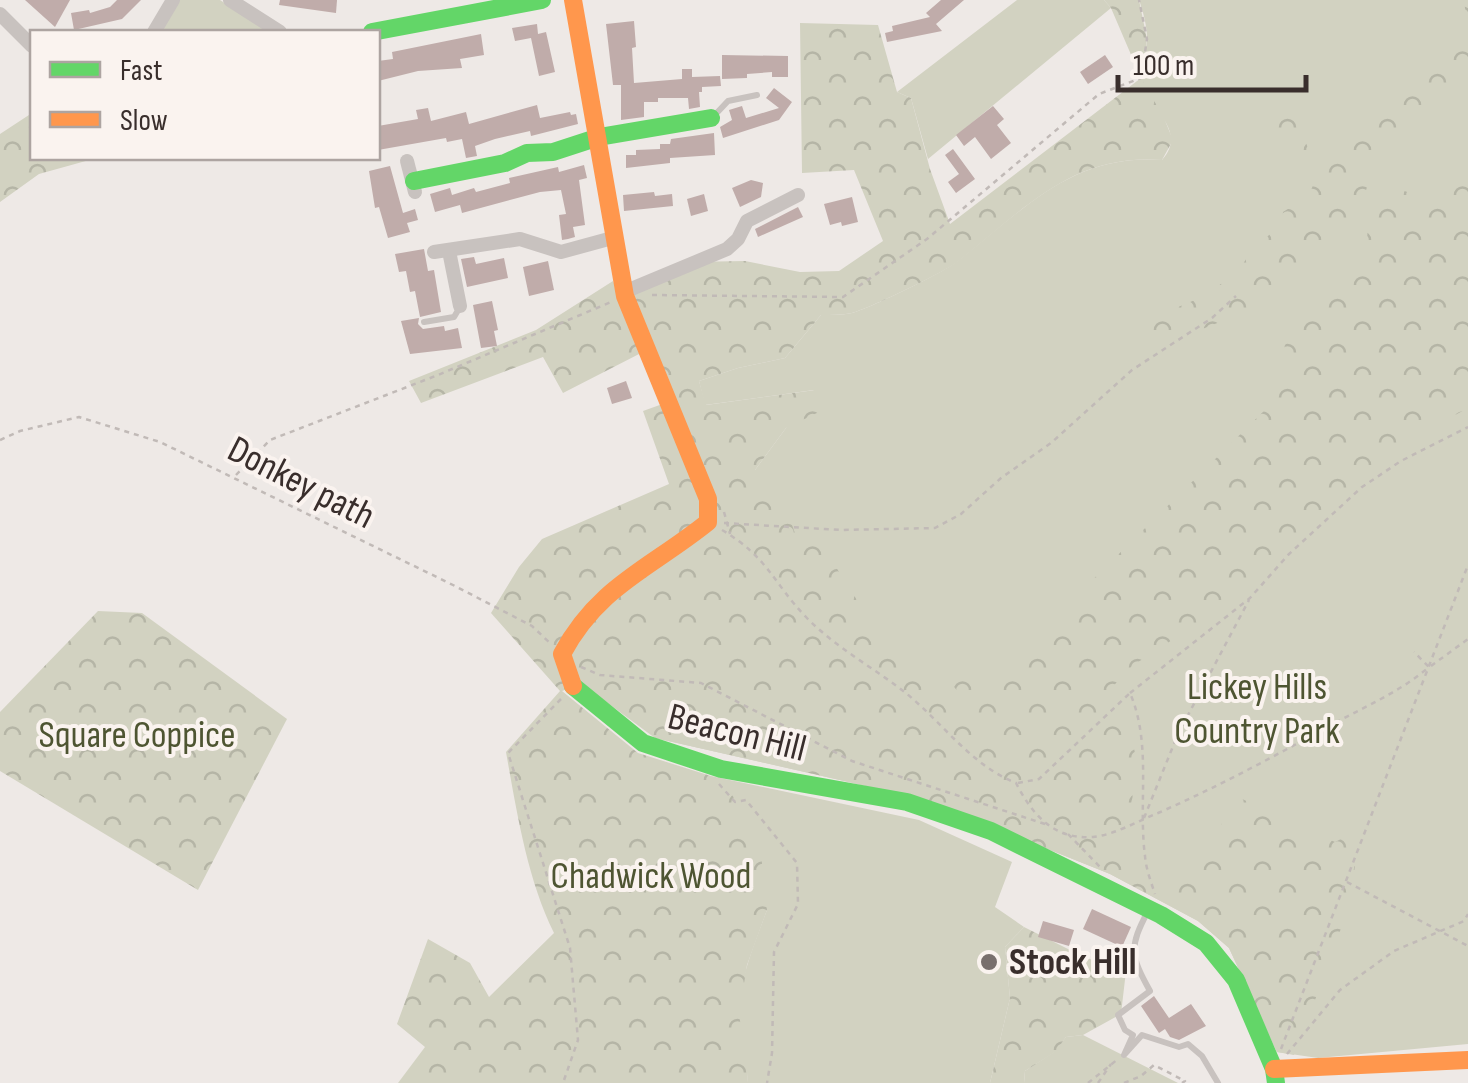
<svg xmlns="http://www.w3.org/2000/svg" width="1468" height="1083" font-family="'Sofia Sans Condensed',sans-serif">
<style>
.green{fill:#d2d2c1}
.forest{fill:url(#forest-crowns)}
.building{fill:#c0acaa}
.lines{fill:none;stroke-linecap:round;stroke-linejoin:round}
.path{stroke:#c1bab7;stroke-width:2.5;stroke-dasharray:5 5;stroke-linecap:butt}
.lane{stroke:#c8c2bf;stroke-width:6}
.street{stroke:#c8c2bf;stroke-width:14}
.fast{stroke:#63d668;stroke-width:18}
.slow{stroke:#ff974d;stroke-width:18}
.poi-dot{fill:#786f6d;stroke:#faf3ef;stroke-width:4}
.labels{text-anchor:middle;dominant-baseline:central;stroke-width:8;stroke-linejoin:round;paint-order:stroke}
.street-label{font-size:38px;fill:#392e2c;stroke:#faf3ef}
.park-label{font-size:38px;fill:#4e5532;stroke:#faf3ef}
.poi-label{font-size:38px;font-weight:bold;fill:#392e2c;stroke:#faf3ef;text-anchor:start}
</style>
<defs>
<pattern id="forest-crowns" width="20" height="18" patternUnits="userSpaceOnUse" patternTransform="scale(2.5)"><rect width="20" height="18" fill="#d2d2c1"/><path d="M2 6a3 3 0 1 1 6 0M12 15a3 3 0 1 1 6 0" fill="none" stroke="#b5b5a6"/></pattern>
</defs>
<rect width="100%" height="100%" fill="#eee9e6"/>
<!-- green -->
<g class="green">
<polygon points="179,0 220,0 268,32 161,32"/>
<polygon points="1017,0 1104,0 1111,8 928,159 911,98 897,92"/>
<path d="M 1139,0 L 1468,0 L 1468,1044 L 1318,1058 L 1277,1052 L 1229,948 L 1198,921 L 1110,874 L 923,799 L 655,738 L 755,470 L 814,390 L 705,405 L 699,381 L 738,368 L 785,358 L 821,315 C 831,315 842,315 852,313 C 868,309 942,273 955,263 C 1022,212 1070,153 1162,160 C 1190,128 1144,108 1141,77 C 1140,65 1147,51 1147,38 C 1147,26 1143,11 1139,0 Z"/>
<path d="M 711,776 L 919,820 L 1012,862 L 995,907 L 1024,927 L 1005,947 L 1010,998 L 990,1083 L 747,1083 C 749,1061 740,1041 739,1019 C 738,982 754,945 767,910 Z"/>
<polygon points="1083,1035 1178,1083 1024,1083 1025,1071 1054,1052 1066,1037"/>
</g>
<!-- forest -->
<g class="forest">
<path d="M 1104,0 L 1139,0 L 1147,39 L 1141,78 L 1164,118 L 1173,140 L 1162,160 C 1070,153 1022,212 956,263 C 942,273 868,309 852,313 C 842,315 831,315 821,315 L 785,358 L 738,368 L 699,381 L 706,405 L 815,390 L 821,411 L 786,428 L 755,470 L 755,494 L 783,500 L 796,536 L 820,542 L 883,641 L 903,646 C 919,674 938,697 955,723 L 974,712 L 951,683 L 968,676 L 996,675 L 1269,406 L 1285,345 L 1366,259 L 1369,205 L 1392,187 L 1432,200 L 1468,173 L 1468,408 L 1400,445 L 1243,594 L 1132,666 L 1103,697 L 1127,711 L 1137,764 L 1131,808 L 1119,849 L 1134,868 L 1163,873 L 1194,873 L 1219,842 L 1223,809 L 1240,798 L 1335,842 L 1357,831 C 1358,908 1320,983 1294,1055 L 1277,1052 L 1229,948 L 1198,921 L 1110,874 L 923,799 L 655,738 L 582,684 L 562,691 L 638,753 L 711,776 L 730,791 L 760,845 L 767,910 L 747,965 L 739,1015 L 748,1068 L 747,1083 L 398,1083 L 425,1047 L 397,1024 L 428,939 L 470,963 L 489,997 L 554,933 C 527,878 517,813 506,752 L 560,691 L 491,613 L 519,567 L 542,539 L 669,484 L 643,411 L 668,402 L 630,286 L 688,262 L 745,261 L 800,272 L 839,271 L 883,241 L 854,170 L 802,173 L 800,23 L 878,25 L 897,92 L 911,98 L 930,169 L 950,224 L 1141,78 L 1111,8 Z"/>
<polygon points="1464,0 1468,0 1468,91 1407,124 1381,133 1370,119 1380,103 1418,88 1466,16"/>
<path d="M 1286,111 L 1294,116 L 1309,150 L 1325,164 L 1364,128 L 1377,142 C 1372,163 1369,191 1358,209 C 1307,289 1244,315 1159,345 L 1147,331 L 1152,318 L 1202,297 L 1237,273 L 1254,247 L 1282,225 L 1283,212 L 1309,196 L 1313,185 L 1275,124 Z"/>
<polygon points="32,113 32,158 93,159 39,174 0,202 0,134"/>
<polygon points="613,281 643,352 563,393 543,357 421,403 409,381 536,330"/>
<polygon points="98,611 142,613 287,719 198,890 0,771 0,712"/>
<polygon points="1024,927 1084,957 1126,971 1121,1014 1083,1035 1066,1037 1055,1052 1025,1071 1024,1083 990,1083 1010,998 1005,947"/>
</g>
<!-- building -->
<g class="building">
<polygon points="25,0 70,0 55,27"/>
<polygon points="117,0 141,0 122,19 74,30 71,13 89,10 90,13 110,7"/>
<polygon points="280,0 337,0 336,13 279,5"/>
<polygon points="941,0 964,0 936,24 942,31 887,42 885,33 893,31 892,26 930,17 926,13"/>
<polygon points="634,21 636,47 632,48 634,83 682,79 682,69 692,69 692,77 720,76 721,86 702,87 702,92 699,92 700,107 689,109 688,98 658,98 658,102 644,102 644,117 621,120 621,85 613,85 606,24"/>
<polygon points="537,24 538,34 546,32 555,72 539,76 531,38 515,41 512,28"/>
<polygon points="481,34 484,55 460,59 462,68 418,71 378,81 378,61 393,59 392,52"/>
<polygon points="722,55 788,56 788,77 772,77 772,72 747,74 747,78 722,79"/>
<polygon points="1105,55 1113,67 1088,84 1080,72"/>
<polygon points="774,88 792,102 779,120 723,138 720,127 732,120 729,110 742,106 746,118 779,108 766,98"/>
<polygon points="537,105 540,118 570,112 571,115 576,114 578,124 531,136 530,131 495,139 475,146 477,156 466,158 462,139 447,142 446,138 378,150 378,126 418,119 416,110 428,108 431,121 466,112 469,124"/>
<polygon points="993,106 1004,119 997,125 1011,143 991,159 975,137 964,146 956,135"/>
<polygon points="714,133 715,155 670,158 670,163 626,168 626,155 636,155 636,150 660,149 660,144 670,144 671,139"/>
<polygon points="953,149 975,179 956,193 948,182 959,174 945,155"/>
<polygon points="584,165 587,178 579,180 585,225 573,227 575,237 568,239 562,240 559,215 566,214 561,190 540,192 462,213 460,205 435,212 430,194 450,188 452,195 474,188 476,192 510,183 509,178 558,167 559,172"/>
<polygon points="390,166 403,213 415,209 418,220 407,223 410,232 388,238 379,207 375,208 369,171"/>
<polygon points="751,180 763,183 761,197 740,207 732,188"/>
<polygon points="654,192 655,196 672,194 673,206 624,211 623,195"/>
<polygon points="704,194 708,211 691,216 687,199"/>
<polygon points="852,197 858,222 842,226 841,222 830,225 824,204"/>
<polygon points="798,207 803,217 758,237 755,229"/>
<polygon points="424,249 428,271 434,270 441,312 420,317 415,291 410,292 406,271 399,272 395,254"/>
<polygon points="474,257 476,264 504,258 508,278 467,287 461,259"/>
<polygon points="548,261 554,290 529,296 523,267"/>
<polygon points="492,301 498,330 494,331 497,346 481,348 473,305"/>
<polygon points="419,318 418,324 423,329 444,326 445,331 458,328 462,348 410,354 401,321"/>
<polygon points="626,381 632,398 612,404 607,388"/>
<polygon points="1092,909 1131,927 1122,947 1083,929"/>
<polygon points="1043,921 1074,930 1069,946 1038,937"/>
<polygon points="1154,996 1169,1018 1191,1004 1206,1026 1179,1040 1170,1037 1165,1029 1159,1033 1141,1006"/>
</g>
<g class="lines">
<!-- path -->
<g class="path">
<polyline points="652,295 843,297 927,239 1099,94 1141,78 1147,39 1139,0"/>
<polyline points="0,440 20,431 79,417 160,442 453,585 532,626 551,644"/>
<polyline points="236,475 270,440 438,375 611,302"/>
<polyline points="724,512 730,534"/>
<polyline points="724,523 841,530 935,528 961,514 1001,478 1051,443 1132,370 1212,318 1236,296"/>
<path d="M 722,530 C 769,558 773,583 806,617 C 833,645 867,664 898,687 C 939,717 968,764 1016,783 C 1032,814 1053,840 1093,837 C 1114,835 1138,821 1158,813 C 1220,786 1278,754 1337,722 C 1370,704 1401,691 1429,667 L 1414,652"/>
<polyline points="1431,666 1468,639"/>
<polyline points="581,667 600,675 701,683 852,761 1048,825"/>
<polyline points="1130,693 1250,598 1288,555 1362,487 1401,461 1468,427"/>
<polyline points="561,699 508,753 570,948 578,1040 563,1083"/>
<path d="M 1018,783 L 1039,779 L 1130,693 C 1152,744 1138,802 1145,856 C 1146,869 1151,882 1155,894"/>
<polyline points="719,784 735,802 746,800 797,863 798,904 774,952 772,1053 767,1083"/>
<polyline points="1144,818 1178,734 1249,600"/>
<polyline points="1068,834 1101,868"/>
<polyline points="1347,882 1468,946"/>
<polyline points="1281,1049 1468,565"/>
<polyline points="1287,1054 1340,990 1394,951 1464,921 1468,914"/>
<polyline points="1088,1083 1118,1059"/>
<polyline points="1098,1083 1111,1064"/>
<polyline points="1124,1083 1141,1076 1154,1065 1185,1081 1182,1083"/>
</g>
<!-- lane -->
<g class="lane">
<polyline points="712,118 728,101 757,95"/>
<polyline points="424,322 454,317 460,307"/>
<path d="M 1148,911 C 1129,947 1130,955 1150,991 L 1118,1015 L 1125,1030 L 1133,1035 L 1124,1055 L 1142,1035 L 1179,1047 L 1188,1044 L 1202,1056 L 1218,1083"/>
</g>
<!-- street -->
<g class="street">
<polyline points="230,0 280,32"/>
<polyline points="0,14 32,46"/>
<polyline points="154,32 173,0"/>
<polyline points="407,161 415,192"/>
<polyline points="449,251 460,306"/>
<polyline points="434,252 520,239 561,252 616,237"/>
<polyline points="624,292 727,249 738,239 747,221 798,195"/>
</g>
<!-- fast -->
<g class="fast">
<polyline points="372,32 542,0"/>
<polyline points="414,181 505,163 527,153 553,152 599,137 711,118"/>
<polyline points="573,686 643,743 721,769 907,802 991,831 1161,915 1206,943 1236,980 1274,1069 1276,1083"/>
</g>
<!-- slow -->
<g class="slow">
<path d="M 573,686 L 562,654 C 598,586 651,568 708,522 L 708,499 L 625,296 L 573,0"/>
<polyline points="1274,1069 1468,1060"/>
</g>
</g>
<!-- markers -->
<circle class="poi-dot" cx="989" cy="962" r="10"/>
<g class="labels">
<!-- street labels -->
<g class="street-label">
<text transform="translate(301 483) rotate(27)">Donkey path</text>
<text transform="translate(737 733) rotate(14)">Beacon Hill</text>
</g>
<!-- park labels -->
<g class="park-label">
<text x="1257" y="687">Lickey Hills<tspan x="1257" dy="44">Country Park</tspan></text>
<text x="137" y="735">Square Coppice</text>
<text x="651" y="876">Chadwick Wood</text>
</g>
<!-- poi labels -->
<g class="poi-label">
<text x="1009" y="962">Stock Hill</text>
</g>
</g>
<!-- legend -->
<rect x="30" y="30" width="350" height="130" fill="#faf3ef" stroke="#ada4a1" stroke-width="2.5"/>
<rect x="50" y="62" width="50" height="15" fill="#63d668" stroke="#ada4a1" stroke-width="2.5"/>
<text x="120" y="80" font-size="30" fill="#392e2c">Fast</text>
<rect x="50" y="112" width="50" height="15" fill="#ff974d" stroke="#ada4a1" stroke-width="2.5"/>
<text x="120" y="130" font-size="30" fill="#392e2c">Slow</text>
<!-- scale -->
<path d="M1118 75v15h188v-15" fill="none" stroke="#392e2c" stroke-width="5"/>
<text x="1133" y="75" font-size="30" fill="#392e2c" stroke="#faf3ef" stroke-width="8" paint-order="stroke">100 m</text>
</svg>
